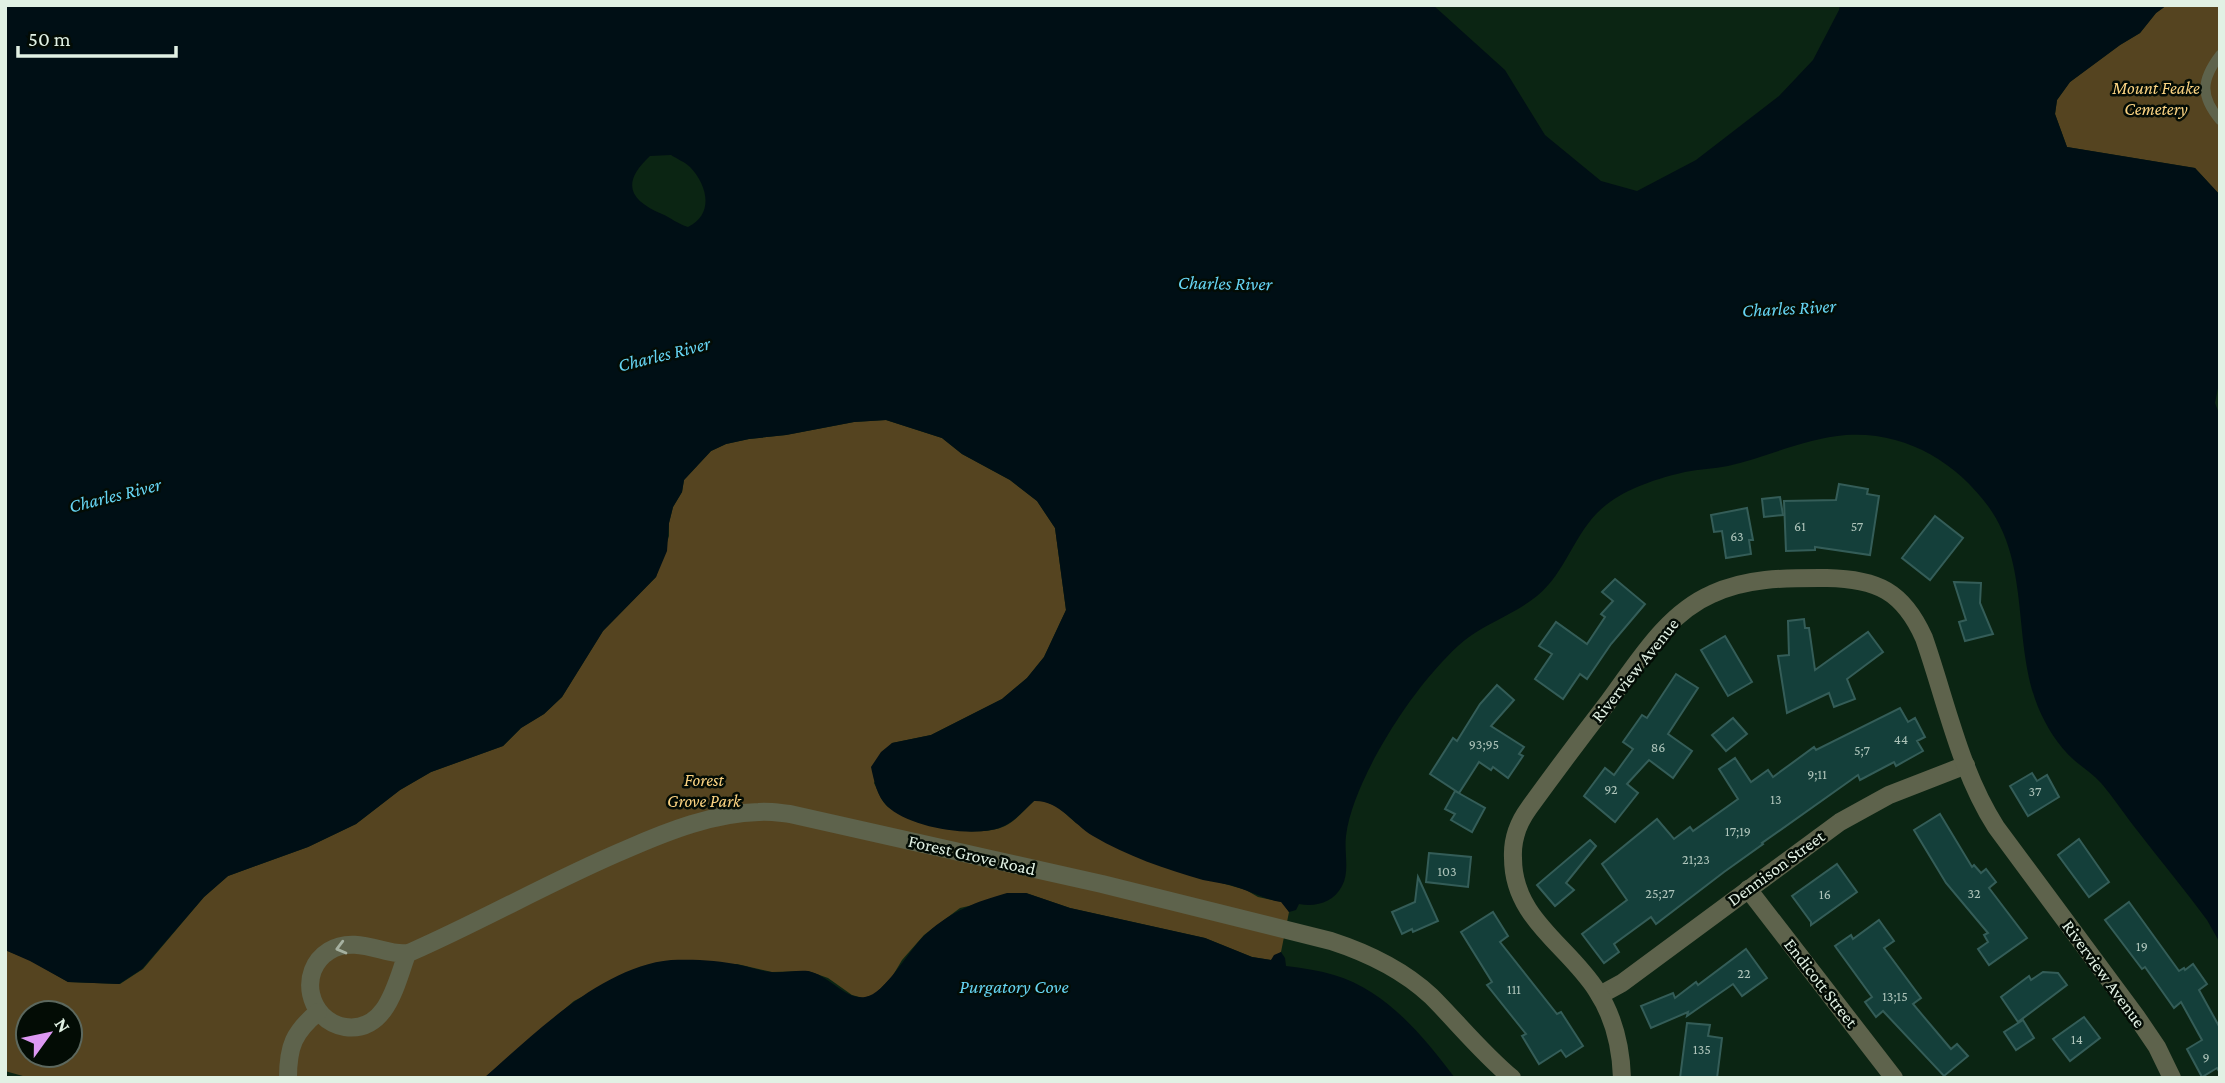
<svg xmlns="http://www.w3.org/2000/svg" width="2225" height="1083" font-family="'Crimson Pro',serif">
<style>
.green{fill:#554420;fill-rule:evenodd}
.water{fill:#000f15;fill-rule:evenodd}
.building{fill:#143f3a;stroke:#345d58;stroke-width:2}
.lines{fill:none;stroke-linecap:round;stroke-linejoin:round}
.lane{stroke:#5e634c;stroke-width:10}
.street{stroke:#5e634c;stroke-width:18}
.oneway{stroke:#a6b1a0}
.labels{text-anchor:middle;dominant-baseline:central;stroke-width:5;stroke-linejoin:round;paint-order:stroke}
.number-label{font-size:14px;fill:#aec4ba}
.park-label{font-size:18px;font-style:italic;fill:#fbd382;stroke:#030c05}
.street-label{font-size:18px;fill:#e1f1e4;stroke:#030c05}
.water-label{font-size:19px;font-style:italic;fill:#66d5f3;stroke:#030c05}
</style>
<rect width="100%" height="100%" fill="#0b2513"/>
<!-- green -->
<g class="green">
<polygon points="2167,5 2220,5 2220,195 2195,168 2067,147 2055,114 2057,100 2070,82 2120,45 2140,33 2156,13"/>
<path d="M 886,420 L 942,438 L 962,454 L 1010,480 L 1037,501 L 1055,528 L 1066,610 L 1044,657 L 1027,678 L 1002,699 L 931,735 L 892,743 L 874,783 C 878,791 881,801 888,807 C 914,824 976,840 1005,826 C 1017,820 1024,810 1034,801 L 1044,801 L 1058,807 L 1076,823 L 1162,866 L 1246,890 L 1258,897 L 1282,902 L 1289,912 L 1281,952 L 1271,960 L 1252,957 L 1205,938 L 1070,908 L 1026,893 L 960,908 L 924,935 L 902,960 L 892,977 L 874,995 L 863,998 L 852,995 L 828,978 L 808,971 L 772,972 L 737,964 L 636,969 L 574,1001 L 484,1078 L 30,1078 L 5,1071 L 5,950 L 30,960 L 68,982 L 120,984 L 143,969 L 204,897 L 228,876 L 308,847 L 356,824 L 400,790 L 431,772 L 503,746 L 521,728 L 544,714 L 562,697 L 603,631 L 656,577 L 669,536 L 669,523 L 673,507 L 682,492 L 684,480 L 711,451 L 726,444 L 749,439 L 786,435 L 854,422 ZM 28,1013 L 70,1013 L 70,1055 L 28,1055 Z"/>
</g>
<!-- water -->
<g class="water">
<path d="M 5,5 L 1433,5 L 1505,70 L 1545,135 L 1601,181 L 1637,191 L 1696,160 L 1779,96 L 1813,60 L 1839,10 L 1840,5 L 2167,5 L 2156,13 L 2140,33 L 2120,45 L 2070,82 L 2057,100 L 2055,114 L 2067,147 L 2195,168 L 2220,195 L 2220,378 L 2215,403 L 2220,416 L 2220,943 L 2207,920 C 2184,889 2160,860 2136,829 C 2124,814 2114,798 2101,783 C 2093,774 2083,768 2074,760 C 2058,746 2046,726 2038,707 C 2012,642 2031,565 1988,506 C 1955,461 1904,431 1846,435 C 1806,438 1767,457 1728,466 C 1714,469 1699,469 1685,472 C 1659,478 1627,488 1606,505 C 1575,529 1567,572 1537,596 C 1516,613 1490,622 1469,637 C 1454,648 1440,664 1428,678 C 1397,715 1352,787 1346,836 C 1344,853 1350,871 1342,886 C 1333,903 1316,907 1299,904 L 1296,910 L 1289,912 L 1281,902 C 1263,899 1248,890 1230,885 C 1221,883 1212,882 1203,880 C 1165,869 1127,856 1093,836 C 1073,824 1059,800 1034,801 C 1024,810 1017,819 1006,825 C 979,840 909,828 887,806 C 877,796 874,781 871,767 L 881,752 L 892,743 L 931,735 L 1002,699 L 1027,678 L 1044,657 L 1066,610 L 1055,528 L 1037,501 L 1010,480 L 962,454 L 942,438 L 886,420 L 854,422 L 786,435 L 749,439 L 726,444 L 711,451 L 684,480 L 682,492 L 673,507 L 669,523 L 667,551 L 656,577 L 603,631 L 562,697 L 544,714 L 521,728 L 503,746 L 431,772 L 400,790 L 356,824 L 308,847 L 228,876 L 204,897 L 142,969 L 119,984 L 68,982 L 30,961 L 5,950 ZM 671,155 C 677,159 685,162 690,167 C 708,186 714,214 688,227 C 678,224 671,218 662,214 C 629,200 621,183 650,156 Z"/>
<path d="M 1007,893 L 1026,893 L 1070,908 L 1205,938 L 1252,957 L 1271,960 L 1274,955 L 1281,952 L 1285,958 L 1286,966 C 1302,968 1318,970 1334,975 C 1386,990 1423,1036 1455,1078 L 484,1078 C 534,1034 602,966 671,960 C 692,959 719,960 740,965 C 750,967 761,971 771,972 C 783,973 796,970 808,971 C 829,975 845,1000 865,997 C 885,995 910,947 927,933 C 952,911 975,902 1007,893 Z"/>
</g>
<!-- building -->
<g class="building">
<polygon points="1839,484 1868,489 1867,494 1879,496 1870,555 1815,547 1815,550 1786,551 1784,501 1836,500"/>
<polygon points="1780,497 1783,515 1764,517 1762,499"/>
<polygon points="1747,508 1753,540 1749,540 1751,554 1726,558 1722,531 1714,532 1711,515"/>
<polygon points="1935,516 1963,538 1930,580 1902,558"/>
<polygon points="1615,579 1645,604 1611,644 1587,679 1580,674 1563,699 1535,679 1552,654 1539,646 1556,622 1587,644 1605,617 1601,614 1613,601 1602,592"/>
<polygon points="1954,582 1981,583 1980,603 1993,634 1965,641 1959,622 1966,620"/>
<polygon points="1804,619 1805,628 1809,628 1815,670 1868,632 1883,652 1847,679 1855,699 1834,707 1829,693 1787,713 1778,656 1789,655 1788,621"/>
<polygon points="1725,636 1752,682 1728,696 1701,650"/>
<polygon points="1676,674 1698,688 1668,734 1692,751 1673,778 1649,760 1627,784 1638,793 1615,822 1584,796 1605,768 1614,775 1633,749 1623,742 1642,715 1647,718"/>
<polygon points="1497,685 1514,700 1491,726 1524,747 1519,754 1523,756 1508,778 1493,767 1491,770 1479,762 1459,793 1430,774 1453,738 1457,741 1480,704"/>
<polygon points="1900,708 1908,722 1915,718 1925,737 1917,741 1923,751 1896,766 1894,762 1860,780 1858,775 1762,843 1763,844 1724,872 1656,924 1651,917 1614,944 1619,952 1604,963 1582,934 1627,900 1602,864 1657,819 1674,839 1690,827 1693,831 1738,799 1719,769 1735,758 1751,782 1768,770 1773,777 1814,747 1816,750"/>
<polygon points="1733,718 1747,734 1726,751 1712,735"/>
<polygon points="2032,773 2037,781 2047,775 2059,797 2028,816 2010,786"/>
<polygon points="1455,791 1485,808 1472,832 1451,820 1455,814 1445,809"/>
<polygon points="1940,814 1972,867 1974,865 1981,873 1986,869 1996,882 1989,888 2027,938 1989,965 1978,949 1988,942 1984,935 1988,933 1946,883 1914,830"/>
<polygon points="2079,839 2109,882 2089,897 2058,855"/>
<polygon points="1590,840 1596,846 1566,883 1574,890 1555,906 1537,885"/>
<polygon points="1429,853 1471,857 1468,887 1426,882"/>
<polygon points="1837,864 1857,892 1811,925 1811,922 1792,896"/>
<polygon points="1418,877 1438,921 1413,932 1412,929 1402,934 1392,912 1415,902"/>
<polygon points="2129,902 2179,971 2184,968 2185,970 2193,964 2207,984 2199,990 2220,1028 2220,1073 2217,1068 2202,1077 2187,1049 2202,1040 2181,1002 2174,1008 2145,967 2142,969 2105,920"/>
<polygon points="1493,912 1508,936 1500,942 1557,1014 1561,1012 1583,1046 1566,1057 1561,1050 1539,1064 1522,1036 1526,1034 1487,985 1492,982 1461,932"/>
<polygon points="1879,920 1894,941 1884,948 1921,998 1913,1004 1951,1049 1957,1044 1968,1056 1944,1076 1883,1011 1876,1017 1865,1002 1872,997 1835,946 1851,935 1853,939"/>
<polygon points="1746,949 1767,978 1742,996 1733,984 1687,1016 1688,1012 1651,1028 1641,1006 1673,993 1675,998 1696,982 1698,985"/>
<polygon points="2043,972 2058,973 2067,985 2018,1022 2001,997 2029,976 2031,980"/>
<polygon points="2084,1017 2100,1038 2070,1061 2053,1039"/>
<polygon points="2023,1020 2034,1038 2016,1050 2004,1032"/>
<polygon points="1687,1023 1710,1025 1708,1036 1722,1038 1717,1078 1680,1078"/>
</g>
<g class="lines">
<!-- lane -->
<path class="lane" d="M 2220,55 C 2201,80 2200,96 2220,120"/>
<!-- street -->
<g class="street">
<polyline points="1748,889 1894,1078"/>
<path d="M 407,954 C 396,983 387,1033 345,1027 C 308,1021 297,971 329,951 C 357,933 392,960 411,952 C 484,920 553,880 627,849 C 668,831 714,813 759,812 C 769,811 780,813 790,814 L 1102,884 L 1331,941 C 1368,953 1402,969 1431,996 C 1458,1023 1482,1053 1512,1078"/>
<polyline points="1600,995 1622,983 1840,822 1889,795 1966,765"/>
<path d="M 288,1078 C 288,1046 294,1032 318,1012"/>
<path d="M 1622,1078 C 1621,1047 1614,1017 1597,991 C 1568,945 1513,919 1513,858 C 1512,839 1518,823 1529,808 C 1555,772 1582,736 1609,701 C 1638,662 1666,614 1712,594 C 1748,577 1788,578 1827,578 C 1877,579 1903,591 1924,638 C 1946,701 1960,771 1996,827 L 2136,1016 L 2157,1047 L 2172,1078"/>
</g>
</g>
<!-- one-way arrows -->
<defs><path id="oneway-chevron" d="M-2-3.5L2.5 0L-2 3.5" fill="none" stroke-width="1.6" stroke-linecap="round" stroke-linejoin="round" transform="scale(1.75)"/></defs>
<use class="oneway" href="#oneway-chevron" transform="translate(341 948) rotate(165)"/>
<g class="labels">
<!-- number labels -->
<g class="number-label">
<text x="1800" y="526">61</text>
<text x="1857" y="526">57</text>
<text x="1737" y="536">63</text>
<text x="1901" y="739">44</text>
<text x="1484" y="744">93;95</text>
<text x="1658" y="747">86</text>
<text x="1862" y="750">5;7</text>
<text x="1817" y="774">9;11</text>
<text x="1611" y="789">92</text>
<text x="2035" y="791">37</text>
<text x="1776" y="799">13</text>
<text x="1738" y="831">17;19</text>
<text x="1696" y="859">21;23</text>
<text x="1447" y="871">103</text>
<text x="1660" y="893">25;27</text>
<text x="1974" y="893">32</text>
<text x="1825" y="894">16</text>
<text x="2142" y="946">19</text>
<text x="1744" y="973">22</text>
<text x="1514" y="989">111</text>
<text x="1895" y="996">13;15</text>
<text x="2077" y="1039">14</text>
<text x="1702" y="1049">135</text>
<text x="2206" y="1057">9</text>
</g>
<!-- park labels -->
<g class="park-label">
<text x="2156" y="88">Mount Feake<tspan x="2156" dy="21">Cemetery</tspan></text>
<text x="704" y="780">Forest<tspan x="704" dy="21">Grove Park</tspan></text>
</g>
<!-- street labels -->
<g class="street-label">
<text transform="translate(1635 670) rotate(-51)">Riverview Avenue</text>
<text transform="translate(972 855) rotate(13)">Forest Grove Road</text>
<text transform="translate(1776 868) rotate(-36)">Dennison Street</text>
<text transform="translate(2104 974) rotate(54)">Riverview Avenue</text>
<text transform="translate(1821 983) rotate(52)">Endicott Street</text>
</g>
<!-- water labels -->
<g class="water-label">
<text transform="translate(1225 283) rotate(1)">Charles River</text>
<text transform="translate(1789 308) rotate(-3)">Charles River</text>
<text transform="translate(664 354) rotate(-14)">Charles River</text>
<text transform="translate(115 495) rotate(-14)">Charles River</text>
<text x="1014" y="986">Purgatory Cove</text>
</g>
</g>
<!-- border -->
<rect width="2225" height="1083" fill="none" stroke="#e1f1e4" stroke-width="14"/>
<!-- north arrow -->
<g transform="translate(49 1034) rotate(57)"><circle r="33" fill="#030c05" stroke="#5c685e" stroke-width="2"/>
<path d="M0-5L12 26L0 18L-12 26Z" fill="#dd98f3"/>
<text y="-10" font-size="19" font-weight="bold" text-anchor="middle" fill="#e1f1e4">N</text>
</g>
<!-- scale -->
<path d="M18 46v10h158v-10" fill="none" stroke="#e1f1e4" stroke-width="3.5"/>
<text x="28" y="46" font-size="21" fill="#e1f1e4" stroke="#030c05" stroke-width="5" paint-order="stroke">50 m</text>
</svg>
